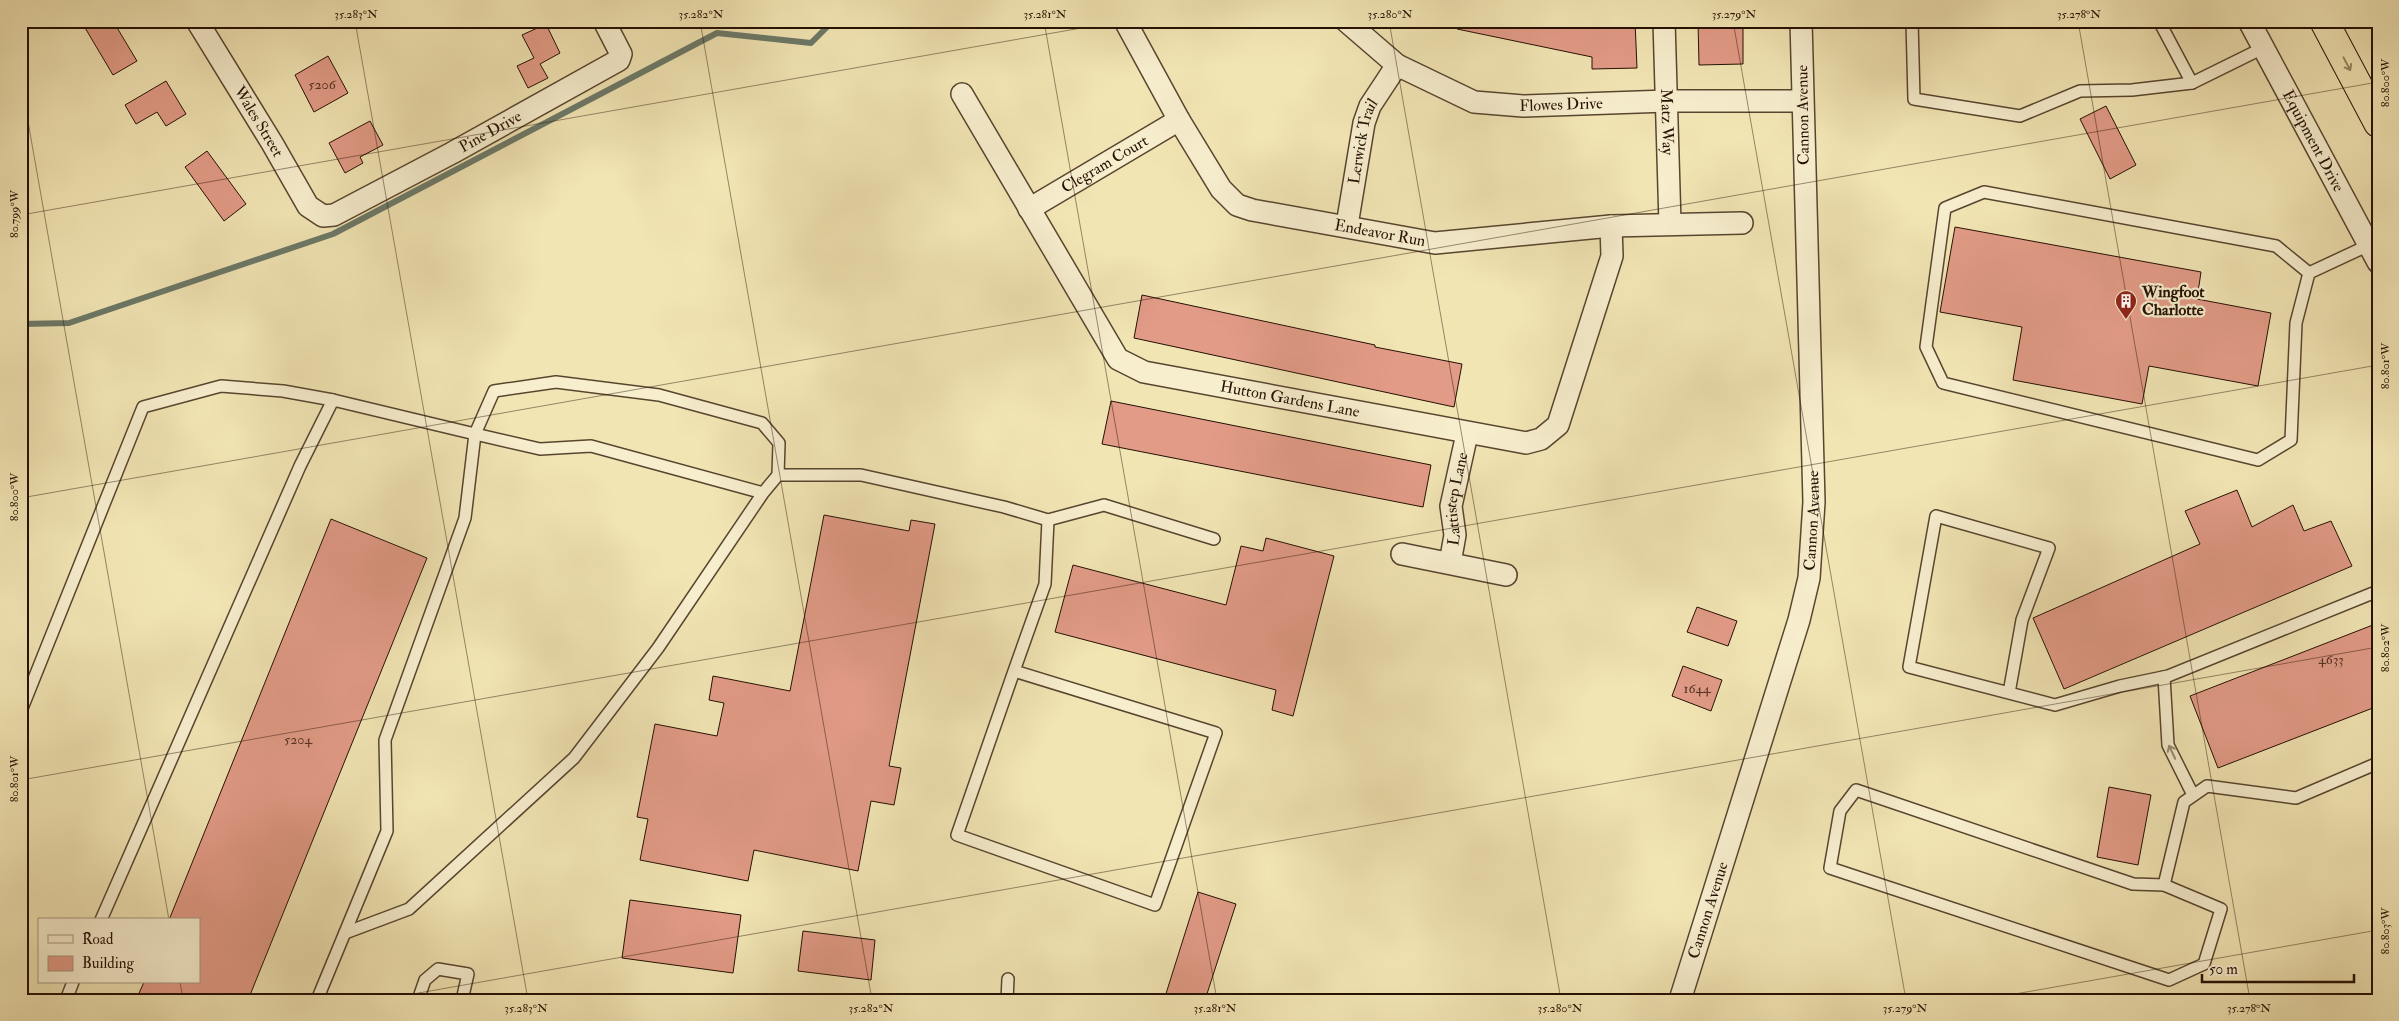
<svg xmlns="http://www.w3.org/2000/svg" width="2399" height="1021" font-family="'IM FELL Double Pica',serif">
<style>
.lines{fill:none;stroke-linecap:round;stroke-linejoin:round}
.stream{stroke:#6c7968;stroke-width:6}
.building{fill:#e29b87;stroke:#251003}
.service-casing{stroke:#58452f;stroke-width:14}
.minor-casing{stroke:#58452f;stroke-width:24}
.motorway-casing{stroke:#251003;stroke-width:30}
.service{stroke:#f7eece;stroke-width:11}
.minor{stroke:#f7eece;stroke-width:21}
.motorway{stroke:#f2e5b4;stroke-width:28}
.oneway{stroke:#968564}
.oneway2{stroke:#988a73}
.ticks{fill:none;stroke:#251003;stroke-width:1;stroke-opacity:0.45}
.labels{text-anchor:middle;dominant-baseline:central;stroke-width:4.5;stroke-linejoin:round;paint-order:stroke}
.number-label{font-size:14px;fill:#543324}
.street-label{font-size:16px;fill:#251003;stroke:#f7eece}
.poi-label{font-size:16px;font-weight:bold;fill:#251003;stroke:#f7eece;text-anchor:start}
.neatline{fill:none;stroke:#251003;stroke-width:2}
.ticks-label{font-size:12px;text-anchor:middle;fill:#251003}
</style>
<rect width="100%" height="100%" fill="#f2e5b4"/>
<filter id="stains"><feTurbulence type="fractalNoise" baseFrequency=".004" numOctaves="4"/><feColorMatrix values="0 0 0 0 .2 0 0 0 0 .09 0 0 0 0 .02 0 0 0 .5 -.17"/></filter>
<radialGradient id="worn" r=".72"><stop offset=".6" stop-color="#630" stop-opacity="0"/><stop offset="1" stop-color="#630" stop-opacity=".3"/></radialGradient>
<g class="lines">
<!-- stream -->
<polyline class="stream" points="21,324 69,323 333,234 717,33 811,43 833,21"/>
</g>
<!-- building -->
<g class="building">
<polygon points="81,21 113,21 137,61 113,75"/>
<polygon points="1457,21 1635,21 1637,68 1592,69 1592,57 1457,29"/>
<polygon points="1698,21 1743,21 1743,64 1699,65"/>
<polygon points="546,24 560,53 540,64 548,78 528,88 517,66 534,58 522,35"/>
<polygon points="328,56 348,93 314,112 295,75"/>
<polygon points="166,81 186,114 166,126 157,112 136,124 125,105"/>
<polygon points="2106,106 2136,165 2110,179 2080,119"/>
<polygon points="370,121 383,145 360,157 363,163 345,173 329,143"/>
<polygon points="207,151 246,204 224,221 185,167"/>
<polygon points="1955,227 2201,272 2197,299 2271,313 2258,386 2149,366 2142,404 2013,380 2022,327 1940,312"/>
<polygon points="1142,295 1375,345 1375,347 1462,364 1454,407 1134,338"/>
<polygon points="1111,401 1431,465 1423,507 1102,444"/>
<polygon points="2237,490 2252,527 2293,505 2304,531 2331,521 2352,566 2064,689 2033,618 2200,544 2185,511"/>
<polygon points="824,515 909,531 911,520 935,524 889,766 901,768 894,805 871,801 858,871 754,850 748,881 640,860 648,819 637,817 655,724 717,736 724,703 709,700 713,676 790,691"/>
<polygon points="331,519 427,558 248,1000 136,1000 144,982 199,982 199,920 169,920"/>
<polygon points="1266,538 1334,556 1293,716 1272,710 1276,690 1055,632 1073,565 1226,605 1241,546 1263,551"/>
<polygon points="1697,607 1737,621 1728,646 1687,632"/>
<polygon points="2378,623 2378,706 2218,768 2190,696"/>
<polygon points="1683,666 1722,680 1711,711 1672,696"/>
<polygon points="2109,787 2151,795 2138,865 2097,857"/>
<polygon points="1198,892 1236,904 1205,1000 1164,1000"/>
<polygon points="630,900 741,915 733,973 622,958"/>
<polygon points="803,931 875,940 871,980 798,971"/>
</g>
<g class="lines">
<!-- service casing -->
<g class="service-casing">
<g id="service">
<polyline points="1912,21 1914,99 2020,116 2080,91 2132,90 2192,83 2263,48"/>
<polyline points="2159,21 2192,83"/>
<polyline points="2309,273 2276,246 1984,192 1945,208 1926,347 1943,383 2258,460 2291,440 2296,323 2309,273 2369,245"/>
<polyline points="778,475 861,475 1004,507 1048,520 1104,505 1214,539"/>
<polyline points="1014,671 957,835 1155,905 1216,733 1014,671 1045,584 1048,520"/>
<polyline points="2164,677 2168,745 2193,795"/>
<polyline points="2009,693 2022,620 2049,548 1936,516 1909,667 2055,705 2120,686 2168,676 2378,591"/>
<polyline points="21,711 143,407 221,386 283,391 333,400"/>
<polygon points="1856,790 2133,884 2164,885 2221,909 2204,964 2169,980 1830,868 1840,811"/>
<polyline points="2164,885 2184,802 2207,786 2296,798 2378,763"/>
<polyline points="101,920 300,466 333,400 475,434 465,518 385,740 387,831 317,1000"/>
<polyline points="345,933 409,909 574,758 658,648 763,493 591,446 540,449 475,434 494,391 556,382 659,395 762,423 779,443 778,475 763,493"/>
<polyline points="66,1000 73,982"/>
<polyline points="418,1000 425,980 438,969 468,974 462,1000"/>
<polyline points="1007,1000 1008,979"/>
</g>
</g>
<!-- minor casing -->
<g class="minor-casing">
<g id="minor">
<path id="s1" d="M 197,21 L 272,143 L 308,206 L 323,216 L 334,215 L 452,153 L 619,60 L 621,54 L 604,21"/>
<path id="s2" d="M 1125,21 L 1179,120 L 1221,189 L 1237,205 L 1252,210 L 1435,243 L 1611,226 L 1742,223"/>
<path id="s3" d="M 1346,21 L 1397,65 L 1474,102 L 1523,106 L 1667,101 L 1802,101"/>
<path id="s4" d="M 1664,21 L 1670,224"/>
<path id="s5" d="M 2249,21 L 2378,262"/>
<path id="s6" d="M 962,94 L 1118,359 L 1144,372 L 1526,443 L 1541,439 L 1558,425 L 1612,256 L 1611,226"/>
<path id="s7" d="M 1029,209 L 1179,120"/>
<path id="s8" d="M 1347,225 L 1364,123 L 1370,106 L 1397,65"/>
<polyline points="1402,554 1506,575"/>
<path id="s9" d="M 1450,563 L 1455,535 L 1451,506 L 1467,434"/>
<path id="s10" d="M 1680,1000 L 1799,620 L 1809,578 L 1814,502 L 1801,21"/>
</g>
</g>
<!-- motorway casing -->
<g class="motorway-casing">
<polyline id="motorway" points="2324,21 2378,123"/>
</g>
<!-- service -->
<use href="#service" class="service"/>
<!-- minor -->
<use href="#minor" class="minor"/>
<!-- motorway -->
<use href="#motorway" class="motorway"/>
</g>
<!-- one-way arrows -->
<defs><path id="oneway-shaft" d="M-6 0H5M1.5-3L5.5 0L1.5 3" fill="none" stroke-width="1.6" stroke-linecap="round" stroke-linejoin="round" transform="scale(1.25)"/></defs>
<use class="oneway" href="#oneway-shaft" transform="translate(2347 64) rotate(62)"/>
<use class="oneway2" href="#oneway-shaft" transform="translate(2172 752) rotate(-115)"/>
<!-- ticks -->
<path class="ticks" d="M 355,21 L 528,1000M 700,21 L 872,1000M 1044,21 L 1217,1000M 1389,21 L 1561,1000M 1733,21 L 1906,1000M 2078,21 L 2250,1000M 21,82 L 169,920M 21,215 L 1121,21M 21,498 L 2378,82M 21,780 L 2378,365M 180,982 L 183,1000M 379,1000 L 2378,647M 1981,1000 L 2378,930"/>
<!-- icons -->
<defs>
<g id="building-pin" transform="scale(1.125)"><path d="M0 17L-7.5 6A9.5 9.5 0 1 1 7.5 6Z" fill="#8f2418" stroke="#f7eece"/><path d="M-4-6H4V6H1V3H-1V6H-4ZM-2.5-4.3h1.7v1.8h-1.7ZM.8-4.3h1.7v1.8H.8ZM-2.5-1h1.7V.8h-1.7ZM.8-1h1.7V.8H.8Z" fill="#fff"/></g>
</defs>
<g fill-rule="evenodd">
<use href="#building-pin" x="2126" y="301"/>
</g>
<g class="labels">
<!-- number labels -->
<g class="number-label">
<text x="322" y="84">5206</text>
<text x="2331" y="659">4633</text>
<text x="1697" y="688">1644</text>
<text x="298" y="739">5204</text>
</g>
<!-- street labels -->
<g class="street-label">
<text stroke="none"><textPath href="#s3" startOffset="240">Flowes Drive</textPath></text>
<text transform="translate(1803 115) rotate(-91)">Cannon Avenue</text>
<text stroke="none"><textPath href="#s1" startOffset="118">Wales Street</textPath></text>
<text stroke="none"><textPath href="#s4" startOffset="101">Matz Way</textPath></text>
<text stroke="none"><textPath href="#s1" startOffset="422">Pine Drive</textPath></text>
<text stroke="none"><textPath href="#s5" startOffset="136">Equipment Drive</textPath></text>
<text stroke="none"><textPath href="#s8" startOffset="85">Lerwick Trail</textPath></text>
<text stroke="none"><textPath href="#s7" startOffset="88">Clegram Court</textPath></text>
<text stroke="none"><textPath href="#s2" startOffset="362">Endeavor Run</textPath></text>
<text stroke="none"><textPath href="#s6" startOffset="485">Hutton Gardens Lane</textPath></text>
<text stroke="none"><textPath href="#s9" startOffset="65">Lattistep Lane</textPath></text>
<text stroke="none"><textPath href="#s10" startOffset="499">Cannon Avenue</textPath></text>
<text stroke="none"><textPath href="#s10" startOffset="94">Cannon Avenue</textPath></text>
</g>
<!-- poi labels -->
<g class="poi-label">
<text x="2142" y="292">Wingfoot<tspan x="2142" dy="18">Charlotte</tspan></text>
</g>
</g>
<!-- margin -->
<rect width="2399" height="1021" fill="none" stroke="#f2e5b4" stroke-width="55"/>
<!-- legend -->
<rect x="38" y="918" width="162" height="65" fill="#f7eece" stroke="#a3957d"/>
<rect x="48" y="935" width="25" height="8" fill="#f7eece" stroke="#a3957d"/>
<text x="82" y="944" font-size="15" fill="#251003">Road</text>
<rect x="48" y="956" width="25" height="15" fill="#e29b87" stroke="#a3957d"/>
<text x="82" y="968" font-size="15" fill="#251003">Building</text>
<!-- scale -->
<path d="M2202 974v8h152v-8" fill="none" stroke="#251003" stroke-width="2.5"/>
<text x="2209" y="974" font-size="15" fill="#251003" stroke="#f7eece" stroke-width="4" paint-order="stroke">50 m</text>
<rect x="28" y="28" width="2344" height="966" class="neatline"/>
<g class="ticks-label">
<text x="356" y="18">35.283°N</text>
<text x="701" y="18">35.282°N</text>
<text x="1045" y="18">35.281°N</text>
<text x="1390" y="18">35.280°N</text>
<text x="1734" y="18">35.279°N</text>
<text x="2079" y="18">35.278°N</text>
<text transform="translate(2385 83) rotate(-90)" y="4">80.800°W</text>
<text transform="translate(14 214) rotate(-90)" y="4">80.799°W</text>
<text transform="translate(2385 366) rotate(-90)" y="4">80.801°W</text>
<text transform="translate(14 497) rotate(-90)" y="4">80.800°W</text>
<text transform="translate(2385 648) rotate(-90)" y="4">80.802°W</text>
<text transform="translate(14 779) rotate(-90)" y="4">80.801°W</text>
<text transform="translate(2385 931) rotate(-90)" y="4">80.803°W</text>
<text x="526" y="1012">35.283°N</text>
<text x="871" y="1012">35.282°N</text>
<text x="1215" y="1012">35.281°N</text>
<text x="1560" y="1012">35.280°N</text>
<text x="1905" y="1012">35.279°N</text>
<text x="2249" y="1012">35.278°N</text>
</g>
<rect width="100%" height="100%" filter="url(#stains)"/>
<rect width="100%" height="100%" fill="url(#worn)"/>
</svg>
